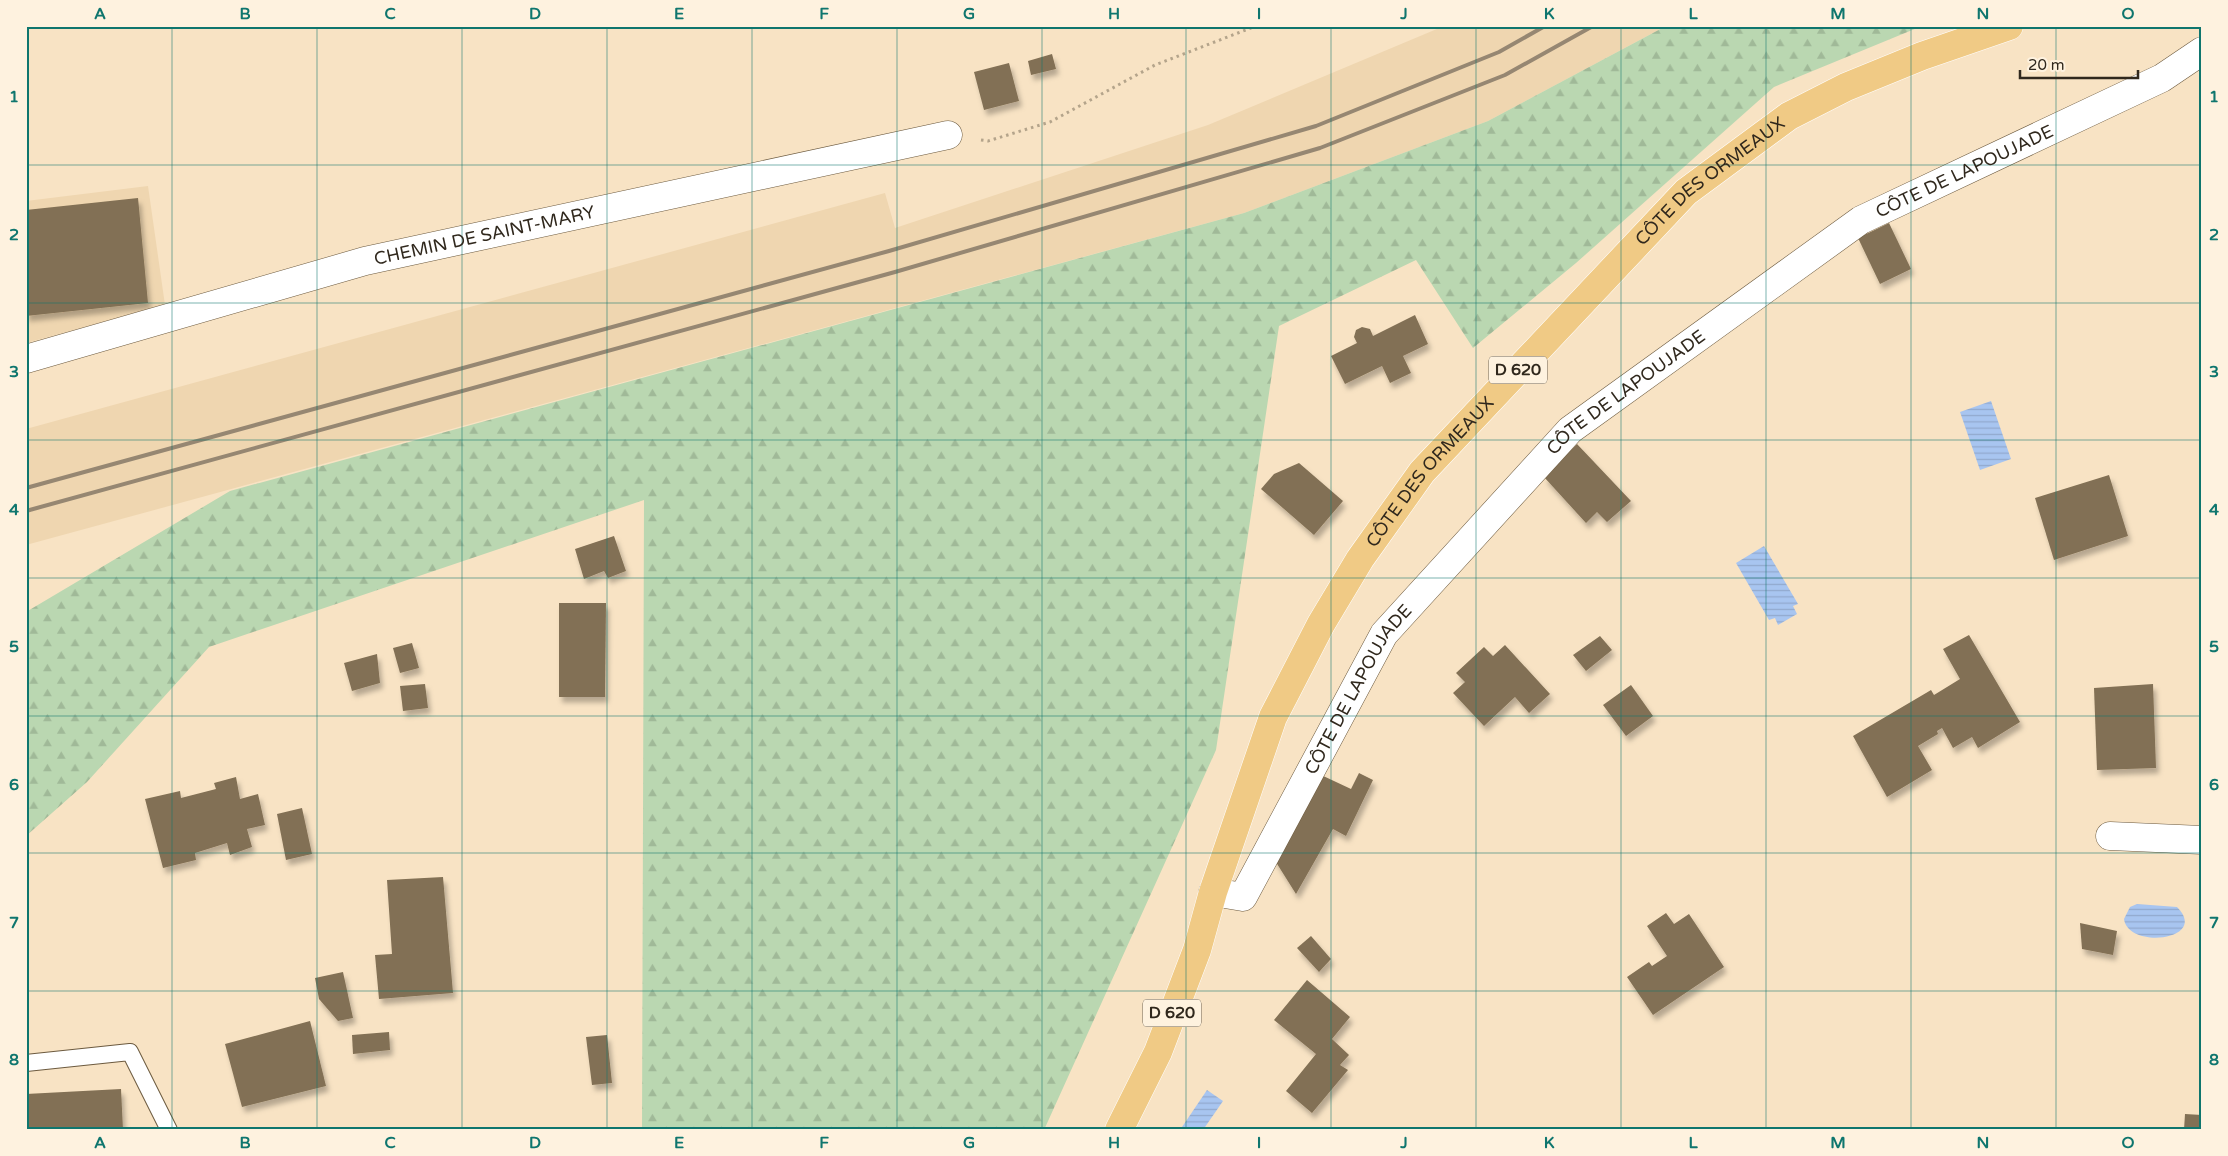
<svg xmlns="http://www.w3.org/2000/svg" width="2228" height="1156" font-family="'Varela Round',sans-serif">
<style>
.built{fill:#efd6b0}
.forest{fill:url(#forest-firs)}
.water{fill:url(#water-rules)}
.building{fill:#827054;filter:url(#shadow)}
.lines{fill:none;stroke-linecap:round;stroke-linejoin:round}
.lane-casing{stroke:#6c5a3f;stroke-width:18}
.street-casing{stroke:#6c5a3f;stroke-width:29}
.primary-casing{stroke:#fff;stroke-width:29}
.path{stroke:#b4a48b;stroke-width:3;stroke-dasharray:2.5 4;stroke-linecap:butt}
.lane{stroke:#fff;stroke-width:16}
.street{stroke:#fff;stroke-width:28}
.primary{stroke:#f0ca85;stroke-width:28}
.rail{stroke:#968772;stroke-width:4}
.grid{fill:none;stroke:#0f766e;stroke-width:1;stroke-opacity:0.55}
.labels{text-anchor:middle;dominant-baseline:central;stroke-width:4.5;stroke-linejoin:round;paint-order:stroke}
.shield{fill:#fef2df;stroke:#6e6557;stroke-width:1}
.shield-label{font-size:16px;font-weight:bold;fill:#30281d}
.street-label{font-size:18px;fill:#30281d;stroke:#fef2df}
.neatline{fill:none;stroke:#0f766e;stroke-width:2}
.grid-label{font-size:16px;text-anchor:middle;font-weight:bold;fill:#0f766e}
</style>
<defs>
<pattern id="forest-firs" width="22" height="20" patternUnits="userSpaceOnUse" patternTransform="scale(1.25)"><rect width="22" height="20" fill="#bad7b1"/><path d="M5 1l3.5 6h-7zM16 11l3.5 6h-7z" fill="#a0b998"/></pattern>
<pattern id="water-rules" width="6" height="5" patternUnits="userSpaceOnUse" patternTransform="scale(1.25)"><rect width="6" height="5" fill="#a8c5f0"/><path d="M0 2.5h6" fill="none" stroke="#91a9cd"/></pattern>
<filter id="shadow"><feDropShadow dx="3" dy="5.5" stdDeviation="2.5" flood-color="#0004"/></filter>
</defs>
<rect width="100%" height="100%" fill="#f8e3c4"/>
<!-- built -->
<g class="built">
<polygon points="1444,26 1666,26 1488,121 1244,213 26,545 26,429 885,193 895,228 1208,125"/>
<polygon points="148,186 165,305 26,343 26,201"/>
</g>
<!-- forest -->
<polygon class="forest" points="1666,26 1922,26 1774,87 1576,263 1473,348 1416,260 1279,326 1216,750 1044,1130 642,1130 644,500 209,647 87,782 26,836 26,612 230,491 1244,213 1488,121"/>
<!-- water -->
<g class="water">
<polygon points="1991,401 2011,459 1980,470 1960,412"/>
<polygon points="1764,546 1798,604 1793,606 1797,614 1778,625 1775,618 1769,620 1736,563"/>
<path d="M 2137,904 L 2177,907 C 2210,940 2128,950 2124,919 L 2130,907 Z"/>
<polygon points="1207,1090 1223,1101 1203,1130 1180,1130"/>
</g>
<!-- building -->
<g class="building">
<polygon points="1052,54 1056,69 1031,75 1028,61"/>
<polygon points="1009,63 1019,101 984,110 974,72"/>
<polygon points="138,198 148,303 26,316 26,210"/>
<polygon points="1889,223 1911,269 1880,284 1858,238"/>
<polygon points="1415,315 1428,344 1403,356 1411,373 1390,383 1382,366 1345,384 1331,356 1357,343 1354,337 1356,330 1362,327 1370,329 1373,336"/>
<polygon points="1577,444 1631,501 1607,522 1597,512 1586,523 1544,477"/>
<polygon points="1299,463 1343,501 1314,535 1261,489 1274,474"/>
<polygon points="2109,475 2128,536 2054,560 2035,498"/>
<polygon points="614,536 626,571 608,578 604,571 584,579 575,549"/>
<polygon points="559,603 606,603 605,697 559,697"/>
<polygon points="1969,635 2020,722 1978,748 1972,737 1953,748 1942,728 1937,731 1938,734 1918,746 1932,770 1887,797 1853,736 1926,693 1931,690 1934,695 1960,679 1943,649"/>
<polygon points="1600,636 1612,650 1586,671 1573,655"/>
<polygon points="412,643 419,668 400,673 393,648"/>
<polygon points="1505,645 1550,694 1529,713 1515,697 1484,726 1453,693 1465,682 1456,673 1484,647 1493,656"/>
<polygon points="377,654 380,683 352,691 344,663"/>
<polygon points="425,684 428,708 403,711 400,686"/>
<polygon points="2153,684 2156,768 2097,770 2094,688"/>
<polygon points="1631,685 1653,716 1626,736 1603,705"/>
<polygon points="1359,773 1373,780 1346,836 1333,829 1296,894 1274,859 1319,774 1351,789"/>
<polygon points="236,777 240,799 258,794 265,825 247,829 252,847 230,855 227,843 195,853 196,860 163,868 145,799 180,791 181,798 216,789 214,783"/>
<polygon points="302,808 312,854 286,860 277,814"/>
<polygon points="443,877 453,993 379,999 375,955 392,954 387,880"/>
<polygon points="1666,913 1674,924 1689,914 1724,967 1653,1015 1627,977 1649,962 1652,966 1667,956 1647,926"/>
<polygon points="2080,923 2117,931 2113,955 2082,949"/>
<polygon points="1311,936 1331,959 1319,972 1297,948"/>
<polygon points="343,972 353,1018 338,1021 319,999 315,978"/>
<polygon points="1307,980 1350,1017 1332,1039 1349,1055 1340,1065 1348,1070 1312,1113 1286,1091 1316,1054 1274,1020"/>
<polygon points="310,1021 326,1086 242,1107 225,1044"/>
<polygon points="389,1032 390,1050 353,1054 352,1035"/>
<polygon points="607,1035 612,1083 592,1085 586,1037"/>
<polygon points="121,1089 123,1130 26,1130 26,1094"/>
<polygon points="2185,1114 2202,1115 2202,1130 2184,1130"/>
</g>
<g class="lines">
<!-- lane casing -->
<g class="lane-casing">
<polyline id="lane" points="26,1063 130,1052 169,1130"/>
</g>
<!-- street casing -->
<g class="street-casing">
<g id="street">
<path id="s1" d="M 26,359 L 365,261 L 948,135"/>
<polyline points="2110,836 2202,840"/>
<path id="s2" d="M 1213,892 L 1243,897 L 1384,634 L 1570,430 L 1861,220 L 2162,78 L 2202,51"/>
</g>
</g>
<!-- primary casing -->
<g class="primary-casing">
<g id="primary">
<path id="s3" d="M 1119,1130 L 1158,1052 L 1197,950 L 1213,892 L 1273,717 L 1321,624 L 1360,559 L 1422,472 L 1686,192 L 1789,116 L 1846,87 L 1922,56 L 2009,26"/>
</g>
</g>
<!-- path -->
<polyline class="path" points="981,140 988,141 1050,122 1155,65 1256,26"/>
<!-- lane -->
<use href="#lane" class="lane"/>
<!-- street -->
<use href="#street" class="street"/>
<!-- primary -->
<use href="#primary" class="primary"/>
<!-- rail -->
<g class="rail">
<polyline points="26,488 889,251 1316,126 1499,52 1545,26"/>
<polyline points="26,511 895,272 1320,148 1505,75 1593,26"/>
</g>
</g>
<!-- grid -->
<path class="grid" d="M 172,26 L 172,1130M 317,26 L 317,1130M 462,26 L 462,1130M 607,26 L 607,1130M 752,26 L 752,1130M 897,26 L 897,1130M 1042,26 L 1042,1130M 1186,26 L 1186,1130M 1331,26 L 1331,1130M 1476,26 L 1476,1130M 1621,26 L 1621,1130M 1766,26 L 1766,1130M 1911,26 L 1911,1130M 2056,26 L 2056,1130M 26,165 L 2202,165M 26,303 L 2202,303M 26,440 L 2202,440M 26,578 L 2202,578M 26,716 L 2202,716M 26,853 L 2202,853M 26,991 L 2202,991"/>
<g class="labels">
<!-- shield labels -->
<g class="shield">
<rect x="1489" y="356.5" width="58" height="27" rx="4"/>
<rect x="1143" y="999.5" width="58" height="27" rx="4"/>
</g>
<g class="shield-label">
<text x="1518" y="370">D 620</text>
<text x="1172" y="1013">D 620</text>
</g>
<!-- street labels -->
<g class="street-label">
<text stroke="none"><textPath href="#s2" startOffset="1078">CÔTE DE LAPOUJADE</textPath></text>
<text stroke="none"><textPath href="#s3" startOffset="1139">CÔTE DES ORMEAUX</textPath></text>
<text stroke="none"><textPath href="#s1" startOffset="475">CHEMIN DE SAINT-MARY</textPath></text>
<text stroke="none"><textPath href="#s2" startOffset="672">CÔTE DE LAPOUJADE</textPath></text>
<text stroke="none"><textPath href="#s3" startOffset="734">CÔTE DES ORMEAUX</textPath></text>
<text stroke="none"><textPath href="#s2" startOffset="268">CÔTE DE LAPOUJADE</textPath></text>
</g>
</g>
<!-- border -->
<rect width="2228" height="1156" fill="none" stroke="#fef2df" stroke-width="55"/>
<!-- scale -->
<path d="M2020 70v8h118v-8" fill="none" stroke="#30281d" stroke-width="2.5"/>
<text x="2028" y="70" font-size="15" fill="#30281d" stroke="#fef2df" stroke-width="4" paint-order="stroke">20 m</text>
<rect x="28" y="28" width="2172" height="1100" class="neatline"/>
<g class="grid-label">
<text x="100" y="19">A</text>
<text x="245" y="19">B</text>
<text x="390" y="19">C</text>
<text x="535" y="19">D</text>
<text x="679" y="19">E</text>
<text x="824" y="19">F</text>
<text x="969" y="19">G</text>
<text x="1114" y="19">H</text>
<text x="1259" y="19">I</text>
<text x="1404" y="19">J</text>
<text x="1549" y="19">K</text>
<text x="1693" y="19">L</text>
<text x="1838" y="19">M</text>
<text x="1983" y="19">N</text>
<text x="2128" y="19">O</text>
<text x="14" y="102">1</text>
<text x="2214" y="102">1</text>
<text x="14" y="240">2</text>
<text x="2214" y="240">2</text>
<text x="14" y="377">3</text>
<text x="2214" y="377">3</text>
<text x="14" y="515">4</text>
<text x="2214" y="515">4</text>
<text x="14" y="652">5</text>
<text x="2214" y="652">5</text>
<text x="14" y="790">6</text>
<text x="2214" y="790">6</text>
<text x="14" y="928">7</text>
<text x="2214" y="928">7</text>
<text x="14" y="1065">8</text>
<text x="2214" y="1065">8</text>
<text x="100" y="1148">A</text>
<text x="245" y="1148">B</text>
<text x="390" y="1148">C</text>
<text x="535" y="1148">D</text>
<text x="679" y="1148">E</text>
<text x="824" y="1148">F</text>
<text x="969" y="1148">G</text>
<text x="1114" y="1148">H</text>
<text x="1259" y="1148">I</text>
<text x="1404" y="1148">J</text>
<text x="1549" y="1148">K</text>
<text x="1693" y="1148">L</text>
<text x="1838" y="1148">M</text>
<text x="1983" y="1148">N</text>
<text x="2128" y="1148">O</text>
</g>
</svg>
